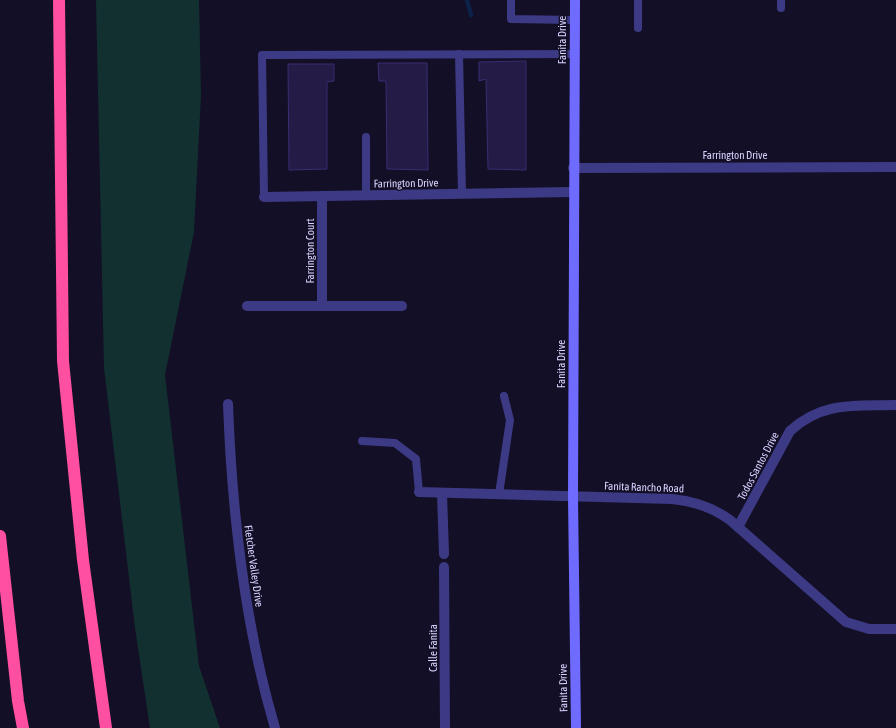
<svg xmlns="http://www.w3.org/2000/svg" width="896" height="728" font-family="'Asap Condensed',sans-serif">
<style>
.green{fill:#12302f}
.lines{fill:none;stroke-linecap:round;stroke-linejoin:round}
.stream{stroke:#0c2248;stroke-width:4.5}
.building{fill:#241b47;stroke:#3b2d73}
.service{stroke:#3d3a85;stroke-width:8}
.minor{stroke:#3d3a85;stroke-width:10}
.secondary{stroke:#6f6bff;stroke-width:10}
.motorway{stroke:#ff4fa3;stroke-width:12}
.labels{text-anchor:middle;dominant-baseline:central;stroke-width:3;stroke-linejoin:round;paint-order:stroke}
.street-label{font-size:11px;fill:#d9d4ff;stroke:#130f26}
</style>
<rect width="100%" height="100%" fill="#130f26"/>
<!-- green -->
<polygon class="green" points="96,0 199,0 201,95 194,232 165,375 199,666 220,728 150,728 135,628 104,368"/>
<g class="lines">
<!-- stream -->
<polyline class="stream" points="467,0 471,15"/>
</g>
<!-- building -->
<g class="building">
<polygon points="526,61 526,170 488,169 486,79 479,81 479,62"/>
<polygon points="378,63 427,63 428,170 387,169 386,81 379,81"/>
<polygon points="288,64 334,64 334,81 327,82 327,169 289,170"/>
</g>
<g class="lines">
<!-- service -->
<g class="service">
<polyline points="511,0 511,19 575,20"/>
<polyline points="781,0 781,8"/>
<polyline points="638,28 638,0"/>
<polyline points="459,54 462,194"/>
<polyline points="366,137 366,195"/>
<polyline points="264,197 262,55 574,54"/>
<polyline points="362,441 395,443 416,459 419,492"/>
<polyline points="499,494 510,420 504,396"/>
</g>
<!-- minor -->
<g class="minor">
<polyline points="573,168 896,167"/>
<polyline points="322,196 322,306"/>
<polyline points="264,197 573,192"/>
<polyline points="247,306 402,306"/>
<path d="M 228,404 C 232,514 244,623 275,728"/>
<path d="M 419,492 L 672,499 C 694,501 712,507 730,520 L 846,622 L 869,629 L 896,629"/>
<polyline points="442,493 444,554"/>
<path d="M 738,527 L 790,431 C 822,401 855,406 896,405"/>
<polyline points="444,567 445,728"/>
</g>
<!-- secondary -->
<polyline class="secondary" points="575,0 573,497 576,728"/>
<!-- motorway -->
<g class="motorway">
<polyline points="59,0 63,361 83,560 106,728"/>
<polyline points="0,536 18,701 23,728"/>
</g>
</g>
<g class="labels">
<!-- street labels -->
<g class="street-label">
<text transform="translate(562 40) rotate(-90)">Fanita Drive</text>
<text x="735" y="155">Farrington Drive</text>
<text transform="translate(406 183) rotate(-1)">Farrington Drive</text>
<text transform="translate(310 251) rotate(-90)">Farrington Court</text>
<text transform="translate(561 364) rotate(-90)">Fanita Drive</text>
<text transform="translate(758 466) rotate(-62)">Todos Santos Drive</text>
<text transform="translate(644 487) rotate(2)">Fanita Rancho Road</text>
<text transform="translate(254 566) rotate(82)">Fletcher Valley Drive</text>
<text transform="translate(433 648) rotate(-90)">Calle Fanita</text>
<text transform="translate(563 688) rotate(-91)">Fanita Drive</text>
</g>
</g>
</svg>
